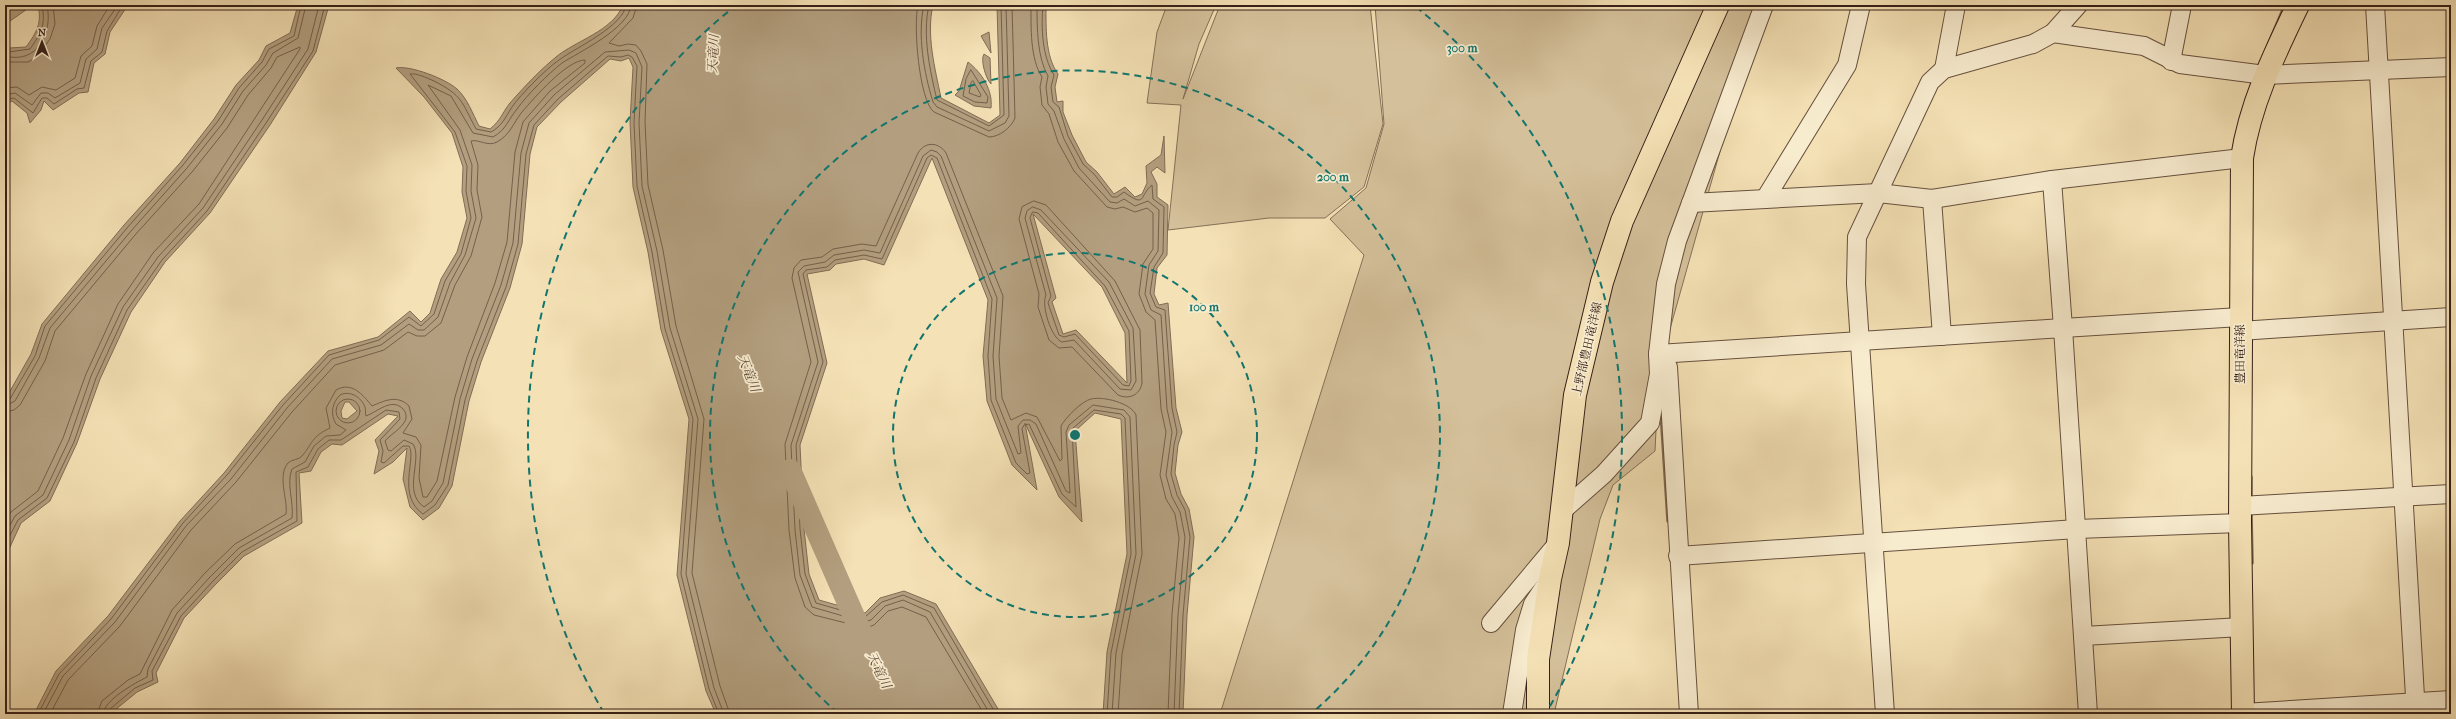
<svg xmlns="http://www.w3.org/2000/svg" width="2456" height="719" font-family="'IM FELL French Canon','Noto Serif JP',serif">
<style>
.green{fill:#d4c09a;stroke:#857058}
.water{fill:#b39f7f;stroke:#816c55;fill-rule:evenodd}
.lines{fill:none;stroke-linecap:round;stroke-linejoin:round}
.shore{stroke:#74604b;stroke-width:1}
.stream{stroke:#816c55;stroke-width:3.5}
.river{stroke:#b39f7f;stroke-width:22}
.minor-casing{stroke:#66503e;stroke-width:20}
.major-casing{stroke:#362017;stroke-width:24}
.minor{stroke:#f8eccf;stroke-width:18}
.major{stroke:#f4e1b5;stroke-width:22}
.ring{fill:none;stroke:#0f766e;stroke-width:2;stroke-dasharray:7 5}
.labels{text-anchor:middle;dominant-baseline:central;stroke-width:3.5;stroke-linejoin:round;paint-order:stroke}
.street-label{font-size:12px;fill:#362017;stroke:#f8eccf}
.water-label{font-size:13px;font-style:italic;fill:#624c3b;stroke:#f8eccf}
.centre{fill:#0f766e;stroke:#f8eccf;stroke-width:2}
.ring-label{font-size:12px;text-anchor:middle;font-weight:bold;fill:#0f766e;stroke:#f8eccf;stroke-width:3.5;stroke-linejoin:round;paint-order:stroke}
</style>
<rect width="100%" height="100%" fill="#f4e1b5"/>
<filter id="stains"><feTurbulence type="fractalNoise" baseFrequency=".005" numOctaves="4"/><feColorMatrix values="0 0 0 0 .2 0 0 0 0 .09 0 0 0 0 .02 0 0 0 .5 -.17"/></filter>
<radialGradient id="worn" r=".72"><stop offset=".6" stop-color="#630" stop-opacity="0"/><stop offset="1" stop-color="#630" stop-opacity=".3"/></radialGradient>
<!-- green -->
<g class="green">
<polygon points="1167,5 1216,5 1199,44 1183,99 1220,5 1370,5 1383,124 1364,187 1325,218 1269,218 1168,230 1181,105 1147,103 1157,32"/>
<polygon points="1375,5 1763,5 1746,59 1659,368 1655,451 1613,485 1600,519 1554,714 1220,714 1364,255 1330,219 1366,188 1384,124"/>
</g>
<!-- water -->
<g class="water">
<polygon points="5,5 33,5 10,21 5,29"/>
<path d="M 38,5 L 128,5 L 110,32 L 105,54 L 94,63 L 88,92 L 79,93 L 53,110 L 44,101 L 41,110 L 30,123 L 27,113 L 12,101 L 5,105 L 5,40 L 9,48 L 26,47 C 37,32 42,23 38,5 Z"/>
<polygon points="298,5 329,5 316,52 270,125 210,213 165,262 131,312 100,379 77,443 50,501 21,523 5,558 5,400 31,354 42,324 124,225 180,163 214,119 236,85 259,60 266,46 290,33"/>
<path d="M 623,5 L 933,5 C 926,35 935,68 941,98 L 989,123 L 1000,115 L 997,5 L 1046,5 C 1046,27 1045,56 1058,74 L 1055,87 L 1057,102 L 1063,101 L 1063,112 L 1072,135 L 1086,162 L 1097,172 L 1114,194 L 1125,187 L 1135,197 L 1142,194 L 1147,183 L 1146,166 L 1161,155 L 1164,136 L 1165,173 L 1157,167 L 1151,172 L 1157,184 L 1157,197 L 1168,205 L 1167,255 L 1157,268 L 1154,294 L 1159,305 L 1168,303 L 1176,408 L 1182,432 L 1178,445 L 1175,473 L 1181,494 L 1189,509 L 1194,537 L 1187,615 L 1183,714 L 1103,714 L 1107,652 L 1127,554 L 1121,419 L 1095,413 L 1075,431 L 1082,522 L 1059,497 L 1025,423 L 1037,490 L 1012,465 L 987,401 L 983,356 L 988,300 L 932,158 L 884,265 L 864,259 L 836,264 L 830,270 L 807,274 L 827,363 L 800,445 L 804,529 L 809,574 L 819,600 L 865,613 L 880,598 L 904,591 L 936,604 L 1001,714 L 716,714 L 706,691 L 677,575 L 689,419 L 661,330 L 648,252 L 633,187 L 630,122 L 633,67 L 629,58 L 621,61 L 610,59 L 561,102 L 537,127 L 530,154 L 522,244 L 510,288 L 481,362 L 469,401 L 452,486 L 439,508 L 423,520 L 410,507 L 403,479 L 407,448 L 393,462 L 374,474 L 379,451 L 375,440 L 398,416 L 388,414 L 342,445 L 332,444 L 321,452 L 311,471 L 299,473 L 302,523 L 244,556 L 216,584 L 184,618 L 156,673 L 158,682 L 137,692 L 110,714 L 34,714 L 56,671 L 108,616 L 180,521 L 224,473 L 280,402 L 328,351 L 378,337 L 410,311 L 421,322 L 430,313 L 441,279 L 457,252 L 467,218 L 462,192 L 463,167 L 452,133 L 424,97 L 396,68 C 410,65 446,79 457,89 C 467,98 473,114 479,126 L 490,129 C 501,120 502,113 510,103 C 524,87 540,70 556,57 C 575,41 613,31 623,5 ZM 1033,214 L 1102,287 L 1125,333 L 1127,383 L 1076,330 L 1063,334 L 1052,302 L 1056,298 ZM 345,402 L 349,402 L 357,411 L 347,419 L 342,418 L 341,411 Z"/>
<polygon points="989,32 991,53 981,36"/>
<path d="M 984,54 L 990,58 L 991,84 C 986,79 980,60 984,54 Z"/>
<path d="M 968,62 C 982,73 993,90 991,108 L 974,106 L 955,95 L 959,91 Z"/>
</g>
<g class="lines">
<!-- shore -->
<g class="shore">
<polyline points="637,5 633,18 609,43 619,46 628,44 636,45 641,51 647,64 645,122 648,185 663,250 676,326 704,419 692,573 720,686 730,714"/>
<path d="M 918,5 C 913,24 919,101 934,112 L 989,137 C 999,137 1011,128 1015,118 L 1012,5"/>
<path d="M 924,5 C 917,34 924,73 933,102 L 937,107 L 989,131 L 1005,123 L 1009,116 L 1006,5"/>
<path d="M 929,5 C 922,35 930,71 937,100 L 989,126 L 1004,115 L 1001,5"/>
<path d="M 1031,5 C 1031,27 1030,59 1042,77 L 1040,87 L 1042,105 L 1049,114 L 1058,142 L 1074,171 L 1107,207 L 1115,209 L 1123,207 L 1135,212 L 1147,208 L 1153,213 L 1153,249 L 1143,264 L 1139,294 L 1146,312 L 1155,320 L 1161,409 L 1166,432 L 1160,475 L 1166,499 L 1175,514 L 1179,538 L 1172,614 L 1168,714"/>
<path d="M 1037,5 C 1037,28 1037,57 1048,76 L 1046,87 L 1048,104 L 1054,111 L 1064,139 L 1079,168 L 1110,202 L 1117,203 L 1124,199 L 1135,206 L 1148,201 L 1159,210 L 1158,251 L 1149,265 L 1145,294 L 1151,310 L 1161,315 L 1167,409 L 1172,432 L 1166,475 L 1172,497 L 1180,512 L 1185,537 L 1178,615 L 1174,714"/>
<path d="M 1043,5 C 1041,28 1042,56 1054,75 L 1051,87 L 1053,102 L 1059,107 L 1068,136 L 1083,164 L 1094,174 L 1112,197 L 1117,197 L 1124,192 C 1147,209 1139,195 1152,185 L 1153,199 L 1164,207 L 1163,253 L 1154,267 L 1150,293 L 1156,307 L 1165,310 L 1172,408 L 1177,432 L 1174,445 L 1171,474 L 1177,495 L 1185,510 L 1190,537 L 1183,615 L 1179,714"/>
<path d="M 5,50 L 9,52 L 30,49 C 41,33 46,26 42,5"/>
<path d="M 5,56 C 38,65 53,32 47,5"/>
<polyline points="5,62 28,62 37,57 50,39 55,24 53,5"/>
<polygon points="971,70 988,97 987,103 975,102 963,96 966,79"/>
<polygon points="973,81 981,95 980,97 969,93 971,83"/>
<polyline points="5,88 17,87 29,95 42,87 56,90 75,78 81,56 92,46 97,26 110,5"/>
<polyline points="5,95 15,93 32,105 41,93 48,93 55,98 80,83 86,59 97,49 102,28 118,5"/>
<polyline points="5,100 14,98 33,113 42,98 47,98 54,104 77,89 84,88 91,61 102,52 107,31 123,5"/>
<path d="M 1034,201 L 1046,205 L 1115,281 L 1140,330 L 1142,383 C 1140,395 1129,400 1118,395 L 1072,347 L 1059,348 L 1049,340 L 1038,307 L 1039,294 L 1019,219 L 1022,207 Z"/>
<path d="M 1033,207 L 1041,210 L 1109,282 L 1133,328 L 1136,381 L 1131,390 L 1120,389 L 1074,340 L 1062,342 C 1051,338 1041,305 1046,295 L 1025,218 L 1027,211 Z"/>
<polygon points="1033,212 1038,213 1105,286 1129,331 1131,381 1129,386 1123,385 1075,334 1064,337 1059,335 1048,303 1051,296 1030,218"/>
<circle cx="348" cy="411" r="12"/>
<polyline points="5,401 10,399 35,356 45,326 127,228 183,165 218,121 239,88 262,62 269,49 294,36 301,5"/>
<polyline points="5,406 15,401 39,358 50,328 131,231 187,168 222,124 243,91 266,65 273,53 298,38 306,5"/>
<polyline points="5,412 14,410 20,405 45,361 55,331 135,235 192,172 227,128 248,95 271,68 277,57 300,47 300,49 199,204 153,253 118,304 86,374 63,438 38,491 11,512 5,521"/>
<polyline points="5,534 15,516 43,495 69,440 91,376 123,307 158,257 203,208 262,120 308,49 319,5"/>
<polyline points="5,545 18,520 47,498 74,442 96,378 127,310 162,260 207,211 266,123 313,51 325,5"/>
<path d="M 38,714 L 59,674 L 111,619 L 183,523 L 227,475 L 283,405 L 329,355 L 379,340 L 409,317 L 421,326 L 434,314 L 445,281 L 461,254 L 471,218 L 466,191 L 467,166 L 455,132 L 410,74 C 417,73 427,78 434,81 C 463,96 461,101 476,129 L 491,132 C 502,126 505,118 512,107 C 520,95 547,68 559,60 C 575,48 624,26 626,5"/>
<path d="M 43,714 L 63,676 L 115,622 L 186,526 L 231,479 L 287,408 L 332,359 L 381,345 L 409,324 L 418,330 L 424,330 L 438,317 L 450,283 L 465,255 L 476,218 L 471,191 L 472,165 L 460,130 L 428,85 L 451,96 L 473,133 L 493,137 C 506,130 508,120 517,109 C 526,96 549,73 562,63 C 579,52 630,28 631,5"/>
<path d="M 50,714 L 68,680 L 120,626 L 191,530 L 236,482 L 292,412 L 335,365 L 384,350 L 408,332 L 417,336 L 425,336 L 441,323 L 455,285 L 471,256 L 482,217 L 477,190 L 478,165 L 471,141 C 479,139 488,147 497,142 C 511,134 513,123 522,112 C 534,98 567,60 585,60 L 585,63 L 550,91 L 523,122 L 515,152 L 507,242 L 495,283 L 467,357 L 455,397 L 437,481 L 427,497 L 423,497 L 419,478 L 421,445 L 416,437 L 403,433 L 412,419 L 409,406 C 397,394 384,401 372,406 C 363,395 352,381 336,390 L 326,408 L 330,428 C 311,437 313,443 302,456 C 299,460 292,459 288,463 C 277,476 288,499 286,514 L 235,544 L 205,573 L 172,610 L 140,674 L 128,680 L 102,701 L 97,714"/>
<path d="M 103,714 C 104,700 135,683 147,677 L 148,669 L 177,613 L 210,577 L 239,548 L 292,518 C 294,501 286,484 292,469 L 305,462 L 314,446 L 326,436 L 340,435 L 346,430 L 336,424 C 330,414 332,403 340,395 C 350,390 361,397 365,407 C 366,411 365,413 366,416 C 377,412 392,397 403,409 C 406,412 407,417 405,421 C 401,429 391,434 385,441 L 388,450 L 391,451 L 404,440 L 413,444 C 423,459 402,492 424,507 L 432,501 L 443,483 L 460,399 L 472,359 L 501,285 L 513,243 L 521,153 L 529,123 L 554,95 L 605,52 L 629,50 L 636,53 L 642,67 L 639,123 L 642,186 L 657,251 L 670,328 L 698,419 L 686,574 L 714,688 L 724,714"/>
<path d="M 108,714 L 110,709 L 135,688 L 153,680 L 152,671 L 181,616 L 213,581 L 242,552 L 297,521 L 296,472 L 308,467 L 318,449 L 329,440 L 341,440 L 386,410 L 399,412 L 400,419 L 380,440 L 383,451 L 381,462 L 384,463 L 403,446 L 409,446 C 417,458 396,495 423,514 L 435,505 L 448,485 L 465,400 L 477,361 L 506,287 L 518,244 L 526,154 L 534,125 L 558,99 L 608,56 L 621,57 L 628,55 L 632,57 L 637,66 L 634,123 L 637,186 L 652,252 L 665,329 L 693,419 L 681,574 L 709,689 L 719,714"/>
<path d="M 984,714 L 926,617 L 902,607 L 888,611 L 874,625 L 866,628 L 814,615 L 805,607 L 795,578 L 789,530 L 785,444 L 811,362 L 792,278 L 794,268 L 801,260 L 822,257 L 833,249 L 862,244 L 876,246 L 918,153 C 925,141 939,142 946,153 L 1003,296 L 999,356 L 1002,398 L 1011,420 L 1026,413 L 1037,417 L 1060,461 L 1062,459 L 1061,426 C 1066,417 1082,401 1091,399 C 1103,396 1131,403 1136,415 L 1142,554 L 1122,654 L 1118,714"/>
<polyline points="990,714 930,612 903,600 885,606 871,620 864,622 812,607 800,575 795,530 791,445 818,362 798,272 804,266 825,262 834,255 864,250 880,253 923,156 931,150 937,152 941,156 997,298 993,356 996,399 1018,454 1021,453 1018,426 1023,420 1030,420 1036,424 1066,491 1070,493 1066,432 1069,425 1093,405 1124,410 1130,417 1136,554 1116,653 1112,714"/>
<polyline points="996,714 934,608 903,595 882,602 865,617 816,603 805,574 800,529 796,445 823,362 803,274 806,270 827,267 835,260 864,255 882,259 927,158 931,155 937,158 992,299 988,356 991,400 1016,463 1027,474 1030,473 1022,429 1024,425 1029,424 1062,494 1076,507 1072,429 1094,410 1121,414 1125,418 1131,554 1111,653 1107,714"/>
</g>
<!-- stream -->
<g class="stream">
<polyline points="2266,50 2285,5"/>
<polyline points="1661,412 1668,521"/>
<polyline points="2251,477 2251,501"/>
<polyline points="2251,511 2252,563"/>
</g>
<!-- river -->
<polyline class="river" points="790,470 863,637"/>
<!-- minor casing -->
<g class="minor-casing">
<g id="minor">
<polyline points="2375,5 2416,714"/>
<polyline points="2053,33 2144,46 2180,64 2265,75 2451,67"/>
<polyline points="2171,61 2182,5"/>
<polyline points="1944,69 1956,5"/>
<polyline points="2052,180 2063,328 2240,317"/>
<polyline points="1765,199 1847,65 1861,5"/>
<polyline points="1932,199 1942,336"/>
<polyline points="1691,203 1878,193 1932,199 2052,180 2242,158"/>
<polyline points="2240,331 2451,317"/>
<polyline points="1658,354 2063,328 2088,714"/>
<polyline points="1668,367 1689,714"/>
<polyline points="2240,506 2451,494"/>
<polyline points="1562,511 1604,474 1650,423 1659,374 1658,354 1666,284 1677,241 1764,5"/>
<polyline points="1678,556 2077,529 2240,523"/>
<polyline points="1491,623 1558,543"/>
<polyline points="2083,636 2242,627"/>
<polyline points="2243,713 2451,700"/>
<polyline points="1512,714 1525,630 1533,604 1549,580"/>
<polyline points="1885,714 1856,284 1857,237 1930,82 1944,69 2033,44 2053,33 2078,5"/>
</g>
</g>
<!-- major casing -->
<g class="major-casing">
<g id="major">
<polyline points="1538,714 1538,659 1550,579 1558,543 1575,395 1602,282 1622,221 1718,5"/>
<path d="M 2243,714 L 2240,523 L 2242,158 C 2250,104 2274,55 2298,5"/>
</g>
</g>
<!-- minor -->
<use href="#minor" class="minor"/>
<!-- major -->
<use href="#major" class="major"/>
</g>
<!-- distance rings -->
<g class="ring">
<circle cx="1075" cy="435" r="182"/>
<path d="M838 713A365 365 0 1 1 1312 713"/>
<path d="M604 713A547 547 0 0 1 734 7M1416 7A547 547 0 0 1 1546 713"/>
</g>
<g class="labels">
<!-- street labels -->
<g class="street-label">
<text transform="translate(1587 349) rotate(-77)">上野部豊田竜洋線</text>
<text transform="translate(2240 354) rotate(-90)">豊田竜洋線</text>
</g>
<!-- water labels -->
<g class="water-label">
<text transform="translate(713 54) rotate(-87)">天竜川</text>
<text transform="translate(749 373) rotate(69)">天竜川</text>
<text transform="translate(879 670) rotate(64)">天竜川</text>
</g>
</g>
<circle cx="1075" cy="435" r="6" class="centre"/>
<g class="ring-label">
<text x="1462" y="52">300 m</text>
<text x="1333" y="181">200 m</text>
<text x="1204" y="311">100 m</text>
</g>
<!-- margin -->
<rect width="2456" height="719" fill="none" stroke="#f4e1b5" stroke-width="20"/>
<rect x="6" y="6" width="2444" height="707" fill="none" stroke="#362017" stroke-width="2"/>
<rect x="10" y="10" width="2436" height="699" fill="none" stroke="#362017"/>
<!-- north arrow -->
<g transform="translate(42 42)" stroke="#f8eccf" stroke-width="3" paint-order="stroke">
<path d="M0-3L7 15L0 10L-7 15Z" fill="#362017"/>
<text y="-6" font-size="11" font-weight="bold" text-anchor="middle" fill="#362017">N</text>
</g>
<rect width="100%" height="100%" filter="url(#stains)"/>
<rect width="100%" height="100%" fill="url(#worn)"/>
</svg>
